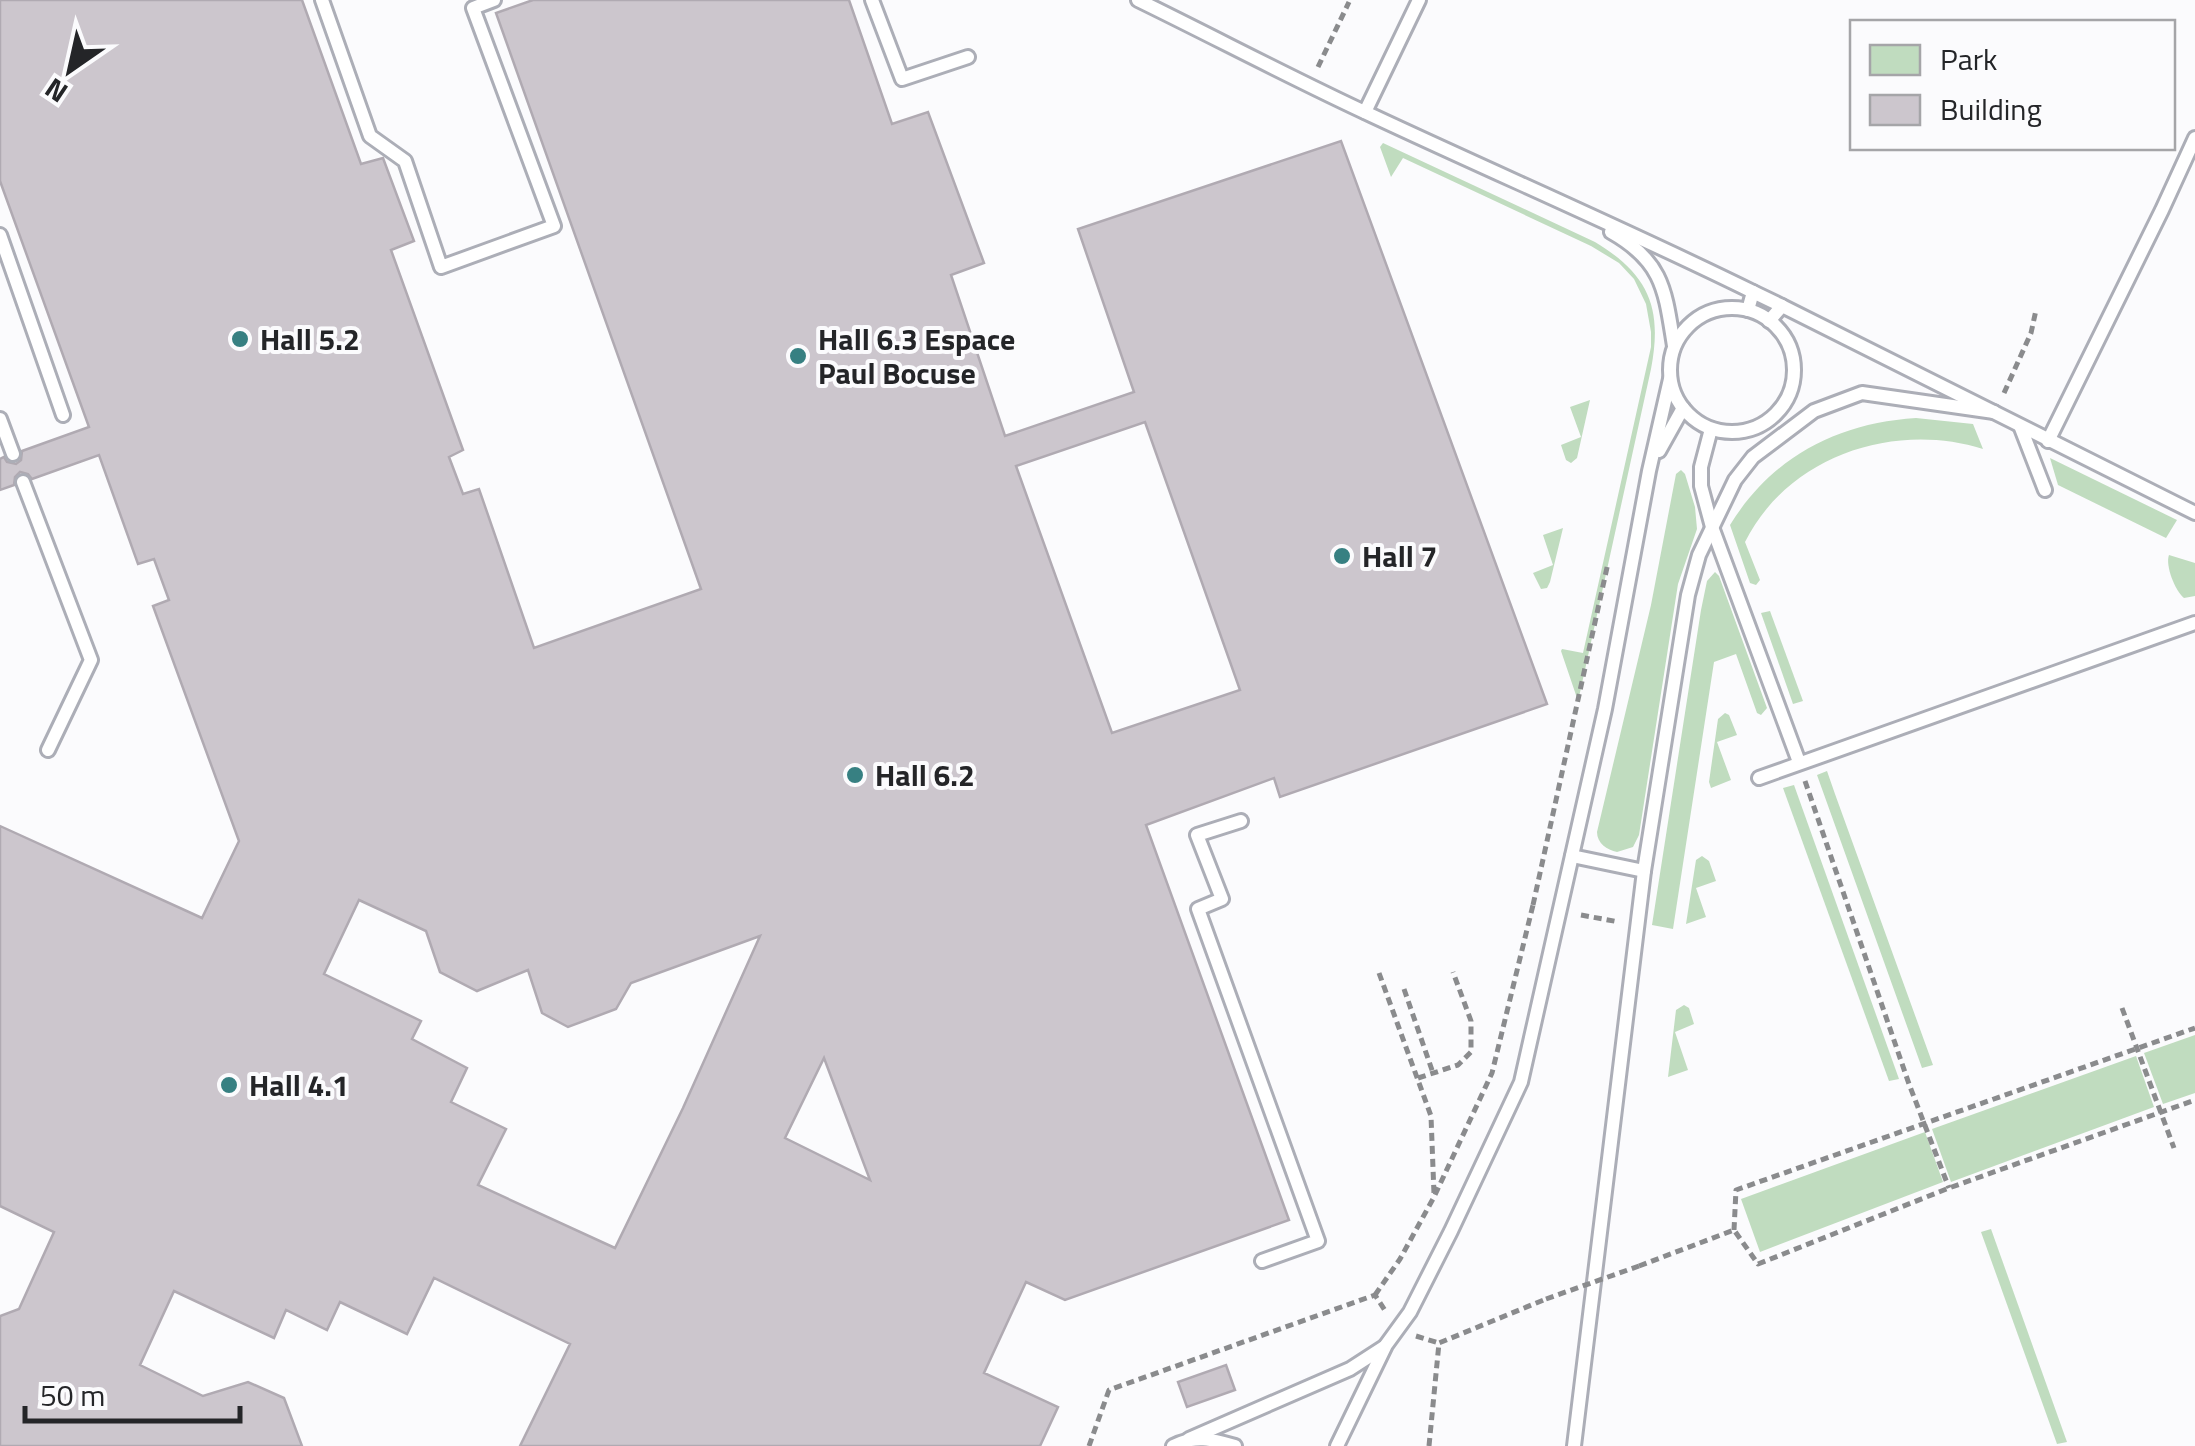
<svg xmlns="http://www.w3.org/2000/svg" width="2195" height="1446" font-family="'Titillium Web',sans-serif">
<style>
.green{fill:#c0dcbf}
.building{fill:#ccc6cd;stroke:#b0aab2;stroke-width:2.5;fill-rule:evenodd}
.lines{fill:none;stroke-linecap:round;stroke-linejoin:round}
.lane-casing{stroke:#acaeb7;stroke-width:18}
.path{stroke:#8a8b8d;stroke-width:5;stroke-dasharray:8 5;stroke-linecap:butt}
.lane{stroke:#fff;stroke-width:12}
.path-bridge{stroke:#8a8b8d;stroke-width:5;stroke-dasharray:8 5;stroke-linecap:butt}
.poi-dot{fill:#378082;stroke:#fbfbfd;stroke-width:4}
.labels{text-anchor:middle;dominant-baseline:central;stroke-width:8;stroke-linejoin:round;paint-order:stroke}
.poi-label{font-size:30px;font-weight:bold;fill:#242528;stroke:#fbfbfd;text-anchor:start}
</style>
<rect width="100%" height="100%" fill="#fbfbfd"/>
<!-- green -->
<g class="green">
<path d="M 1383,143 L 1595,242 C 1648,274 1663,307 1651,369 L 1579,697 L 1577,698 L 1561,651 L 1562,649 L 1583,653 L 1651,347 L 1651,332 L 1646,304 L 1634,279 L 1619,263 L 1591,246 L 1403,158 L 1391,177 L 1380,147 Z"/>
<polygon points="1590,400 1577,458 1571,463 1566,460 1561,445 1581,437 1570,407"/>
<path d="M 1916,418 L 1973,424 L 1983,449 C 1894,421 1788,456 1745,542 L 1760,580 L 1756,585 L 1750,583 L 1730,525 C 1772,457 1837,423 1916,418 Z"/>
<polygon points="2050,458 2177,520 2166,538 2058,485"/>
<path d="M 1681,470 L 1685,474 L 1695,507 L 1697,529 L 1678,584 L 1639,835 L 1633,847 L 1617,852 C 1607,850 1597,843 1597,832 L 1651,605 L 1676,474 Z"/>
<polygon points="1563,528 1550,582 1547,588 1541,589 1533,573 1553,565 1543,535"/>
<path d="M 2169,555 L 2195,563 L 2195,596 L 2184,598 C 2175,591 2165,565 2169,555 Z"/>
<polygon points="1715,572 1719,576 1767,708 1761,715 1757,713 1736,654 1714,662 1673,929 1652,925 1701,610 1707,581"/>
<polygon points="1770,611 1803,701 1793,704 1761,613"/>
<polygon points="1725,713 1729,715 1737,735 1717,742 1731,780 1711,788 1709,782 1718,719"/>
<polygon points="1827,771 1835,794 1933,1065 1922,1068 1817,775"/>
<polygon points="1794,785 1899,1079 1889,1081 1783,788"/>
<polygon points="1702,856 1709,861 1716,881 1696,888 1706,917 1686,924 1696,860"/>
<polygon points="1684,1005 1689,1008 1694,1024 1675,1032 1688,1070 1668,1077 1676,1010"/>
<polygon points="2195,1035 2195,1093 2163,1104 2144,1053"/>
<polygon points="2136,1056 2154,1107 1951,1182 1932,1129"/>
<polygon points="1925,1132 1943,1182 1760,1252 1741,1199"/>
<polygon points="1991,1229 2067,1442 2057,1444 1981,1232"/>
</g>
<!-- building -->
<g class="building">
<path d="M 0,0 L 302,0 L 361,164 L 383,158 L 414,241 L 391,250 L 463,450 L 449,457 L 463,494 L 479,489 L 534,648 L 701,589 L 496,13 L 533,0 L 849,0 L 892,124 L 928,112 L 984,263 L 951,275 L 1005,436 L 1134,392 L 1078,229 L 1341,141 L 1547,704 L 1280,797 L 1274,778 L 1146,825 L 1289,1220 L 1065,1300 L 1026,1282 L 984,1373 L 1058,1407 L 1040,1446 L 520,1446 L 570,1344 L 434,1278 L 407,1334 L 340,1302 L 327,1330 L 286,1310 L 274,1338 L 174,1291 L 140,1365 L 203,1396 L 248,1382 L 284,1398 L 302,1446 L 0,1446 L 0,1316 L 19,1309 L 54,1232 L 0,1206 L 0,826 L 202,918 L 239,841 L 153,606 L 169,600 L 154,559 L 138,564 L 99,455 L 32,479 L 28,474 L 20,472 L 15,477 L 14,485 L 0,490 L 0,459 L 4,457 L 7,462 L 16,464 L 21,460 L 22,451 L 89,427 L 0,181 ZM 1145,422 L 1240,690 L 1112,733 L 1016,466 ZM 359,900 L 426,931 L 440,972 L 477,991 L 528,970 L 542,1013 L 568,1027 L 616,1009 L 631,983 L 760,936 L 683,1108 L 615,1248 L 478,1185 L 506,1129 L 451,1102 L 467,1068 L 412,1039 L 421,1021 L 324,974 ZM 824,1058 L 870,1180 L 785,1138 Z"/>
<polygon points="1226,1365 1235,1390 1187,1407 1178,1382"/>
</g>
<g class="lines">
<!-- lane casing -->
<g class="lane-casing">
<g id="lane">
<polyline points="322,0 370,136 405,161 441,267 554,226 473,8 494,0"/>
<polyline points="872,0 902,79 968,57"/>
<path d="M 1138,0 C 1216,38 1293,79 1371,115 C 1499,175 1627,230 1753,292 L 1748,310"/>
<polyline points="1365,112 1419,0"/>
<path d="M 1611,232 C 1664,262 1665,291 1674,346"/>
<polyline points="0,235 63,415"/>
<polyline points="1753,292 1782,306"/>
<circle cx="1732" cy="370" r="62"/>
<polyline points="1769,321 1782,306 2195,513"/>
<polyline points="0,419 13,454"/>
<polyline points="2021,428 2045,490"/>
<polyline points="1711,429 1701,467 1701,486 1712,527 1799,762"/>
<polyline points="2048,441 2162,210 2195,138"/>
<polyline points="1659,451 1683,408"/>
<polyline points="23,482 91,660 48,750"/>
<polyline points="1759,778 2195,623"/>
<polyline points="1241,821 1197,835 1222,899 1198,909 1318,1241 1262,1261"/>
<polyline points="1572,856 1644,871"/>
<polyline points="1189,1439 1350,1369 1384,1347"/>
<path d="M 1173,1446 C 1195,1435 1211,1439 1235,1446"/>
<polyline points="1337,1446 1386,1345 1410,1312 1451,1231 1521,1082 1605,709 1649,471 1670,379"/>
<polyline points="1574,1446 1644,871 1688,595 1699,555 1735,480 1753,457 1814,411 1862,393 1994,412"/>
</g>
</g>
<!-- path -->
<g class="path">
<polyline points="1318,67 1349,2"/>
<polyline points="2004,393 2031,333 2036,310"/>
<polyline points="1805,781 1909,1084 1949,1188"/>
<polyline points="1533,905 1608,563"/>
<polyline points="1581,915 1619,922"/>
<polyline points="1379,973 1431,1116 1434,1194"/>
<polyline points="1404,989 1433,1073"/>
<polyline points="2122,1008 2174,1148"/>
<polyline points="1418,1078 1458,1065 1471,1052 1471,1021 1453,972"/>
<polyline points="1734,1230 1736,1190 2195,1028"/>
<polyline points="1639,1266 1734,1230 1758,1264 1949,1188 2195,1100"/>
<polyline points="1375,1295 1400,1259 1434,1197 1492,1073 1533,905 1536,906"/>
<polyline points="1416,1336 1439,1343"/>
<polyline points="1089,1446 1109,1390 1375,1295 1386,1312"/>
<polyline points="1429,1446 1439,1343 1546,1299"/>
</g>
<!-- lane -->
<use href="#lane" class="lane"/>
<!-- path-bridge -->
<polyline class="path-bridge" points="1546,1299 1639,1266"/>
</g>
<!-- markers -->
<g class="poi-dot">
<circle cx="240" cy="339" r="10"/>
<circle cx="798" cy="356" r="10"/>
<circle cx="1342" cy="556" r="10"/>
<circle cx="855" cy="775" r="10"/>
<circle cx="229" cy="1085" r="10"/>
</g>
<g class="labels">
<!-- poi labels -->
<g class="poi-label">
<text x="260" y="339">Hall 5.2</text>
<text x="818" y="339">Hall 6.3 Espace<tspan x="818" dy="34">Paul Bocuse</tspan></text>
<text x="1362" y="556">Hall 7</text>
<text x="875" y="775">Hall 6.2</text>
<text x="249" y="1085">Hall 4.1</text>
</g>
</g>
<!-- legend -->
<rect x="1850" y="20" width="325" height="130" fill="#fbfbfd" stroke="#a5a5a8" stroke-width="2.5"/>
<rect x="1870" y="45" width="50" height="30" fill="#c0dcbf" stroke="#a5a5a8" stroke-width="2.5"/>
<text x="1940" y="70" font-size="30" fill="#242528">Park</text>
<rect x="1870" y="95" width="50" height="30" fill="#ccc6cd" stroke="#a5a5a8" stroke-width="2.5"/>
<text x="1940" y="120" font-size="30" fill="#242528">Building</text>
<!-- north arrow -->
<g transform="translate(70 70) rotate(214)" stroke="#fbfbfd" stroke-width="8" paint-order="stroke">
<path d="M0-8L18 38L0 25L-18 38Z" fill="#242528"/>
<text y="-15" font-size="28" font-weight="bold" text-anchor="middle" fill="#242528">N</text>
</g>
<!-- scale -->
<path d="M25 1406v15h215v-15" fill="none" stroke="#242528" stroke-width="5"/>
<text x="40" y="1406" font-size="30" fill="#242528" stroke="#fbfbfd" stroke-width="8" paint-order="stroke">50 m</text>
</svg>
